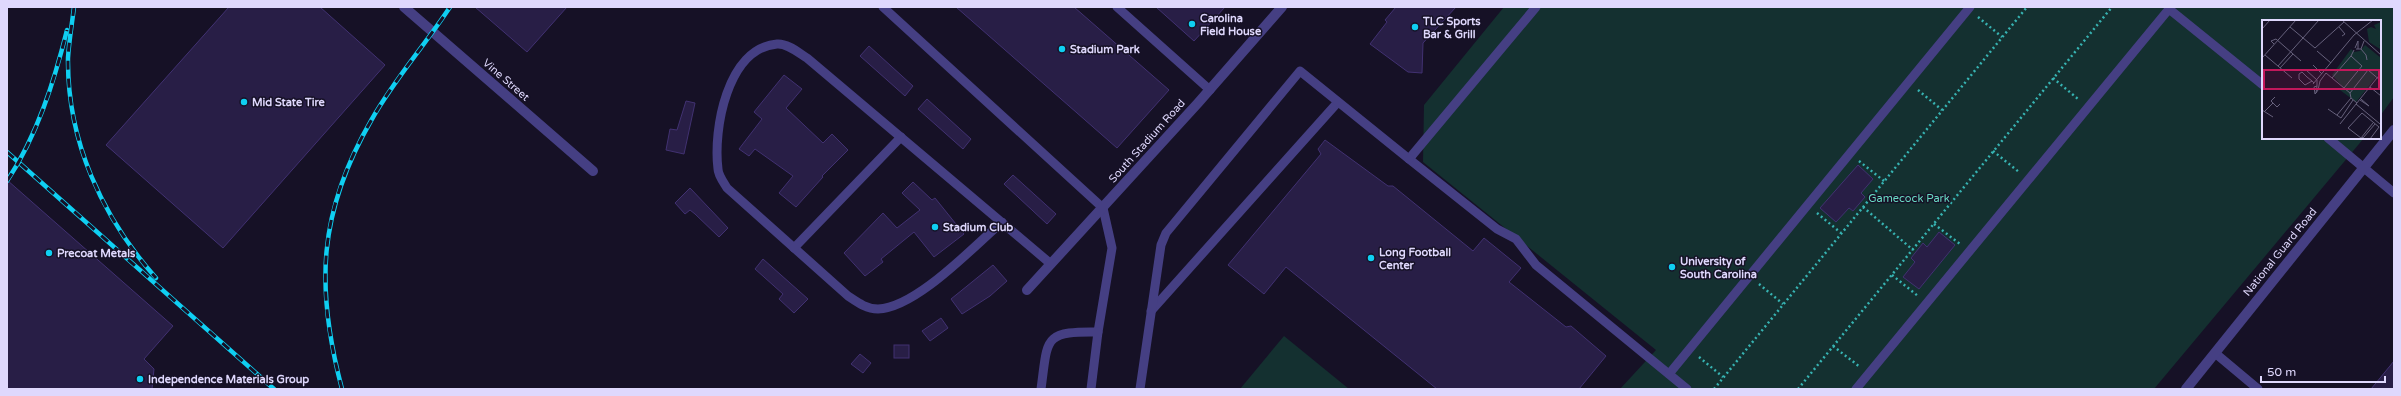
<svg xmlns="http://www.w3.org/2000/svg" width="2401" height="396" font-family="'Varela Round',sans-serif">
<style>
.green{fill:#143030}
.building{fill:#281e46;stroke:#413171}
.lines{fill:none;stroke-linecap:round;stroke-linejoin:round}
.path{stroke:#37b3b2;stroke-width:2.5;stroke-dasharray:2 3;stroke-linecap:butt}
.service{stroke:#453f83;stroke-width:9}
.minor{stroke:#453f83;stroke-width:10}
.rail-casing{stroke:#0fcff2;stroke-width:4.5}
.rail{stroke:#161126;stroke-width:3;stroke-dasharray:9;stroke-linecap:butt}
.poi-dot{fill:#0fcff2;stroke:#161126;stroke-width:1.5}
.labels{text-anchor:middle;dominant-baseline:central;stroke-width:3;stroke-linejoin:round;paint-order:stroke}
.poi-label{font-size:11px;font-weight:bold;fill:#dfd8fd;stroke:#161126;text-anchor:start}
.street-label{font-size:11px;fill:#dfd8fd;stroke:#161126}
.park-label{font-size:11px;fill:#68dac3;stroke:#161126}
.inset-road{fill:none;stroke:#66617c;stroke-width:1}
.view{fill:#c2185b;fill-opacity:0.15;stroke:#c2185b;stroke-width:2}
.inset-edge{fill:none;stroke:#dfd8fd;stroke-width:2}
</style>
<rect width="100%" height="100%" fill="#161126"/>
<!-- green -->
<g class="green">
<polygon points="1504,7 2394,7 2394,97 2380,116 2380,21 2263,21 2263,138 2364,138 2154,389 1620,389 1656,350 1423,162 1424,105"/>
<polygon points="1284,336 1349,389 1240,389"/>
</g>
<!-- building -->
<g class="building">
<polygon points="229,7 320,7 385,65 223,248 106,145"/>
<polygon points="475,7 567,7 527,52"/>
<polygon points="956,7 1074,7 1169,90 1117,148"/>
<polygon points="1156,7 1225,7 1194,41"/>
<polygon points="1396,7 1456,7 1423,43 1422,73 1408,72 1370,44 1387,22 1385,20"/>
<polygon points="869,46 913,86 905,96 860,56"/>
<polygon points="784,75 802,89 786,108 823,143 832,134 848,150 822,176 823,177 796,207 779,193 793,176 755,149 749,156 739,149 762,119 754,112"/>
<polygon points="927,99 971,139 963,149 918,109"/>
<polygon points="686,101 695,103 684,154 666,150 670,129 677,130"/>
<polygon points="1325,140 1388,186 1393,186 1473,251 1484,238 1521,268 1509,282 1566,327 1571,326 1606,356 1579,389 1437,389 1286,267 1264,294 1228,265 1321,154 1318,149"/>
<polygon points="1858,165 1873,179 1861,193 1865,197 1853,211 1849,208 1836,222 1820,208"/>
<polygon points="1013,175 1056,214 1047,224 1004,184"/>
<polygon points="7,180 173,326 144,359 154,369 152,389 7,389"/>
<polygon points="913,182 932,200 935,198 964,234 934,257 914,232 881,259 883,262 865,276 844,253 883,213 897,228 920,210 902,193"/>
<polygon points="690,188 728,228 719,237 695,214 690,210 685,214 675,203"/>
<polygon points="1939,232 1955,245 1919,289 1903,277 1915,262 1911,258 1923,243 1927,247"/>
<polygon points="763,259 808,299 794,313 779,299 783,294 755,269"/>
<polygon points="993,265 1007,281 990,296 962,314 951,299"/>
<polygon points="941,318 948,328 930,341 922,331"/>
<rect x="894" y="345" width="15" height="13"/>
<polygon points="860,354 871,363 863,373 851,364"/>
<polygon points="2394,361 2394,389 2371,389"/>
</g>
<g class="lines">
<!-- path -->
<g class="path">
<polyline points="1978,17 2002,37"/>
<polyline points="2053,78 2078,99"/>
<polyline points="1918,90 1942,110"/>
<polyline points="1993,151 2019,172"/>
<polyline points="1859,161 1884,181"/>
<polyline points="1863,207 1913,250"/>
<polyline points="1817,213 1841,233"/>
<polyline points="1934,224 1960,244"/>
<polyline points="1892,275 1918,296"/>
<polyline points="1759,284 1783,304"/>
<polyline points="1833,346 1860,367"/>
<polyline points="1699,357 1723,377"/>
<polyline points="1714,389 2027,7"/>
<polyline points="1798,389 2112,7"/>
</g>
<!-- service -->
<g class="service">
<polyline points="883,7 1103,208 1112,248 1098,332"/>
<polyline points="1117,7 1210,90"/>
<polyline points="1536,7 1409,159 1497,229 1516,239 1536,265 1687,389"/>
<polyline points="2328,138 2394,193"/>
<path d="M 1002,222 C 973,247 916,308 878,309 C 866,309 857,302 848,296 L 727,188 C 724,183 718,175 718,169 C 713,130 727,48 777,44 C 787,43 799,53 807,58 C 888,127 970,195 1051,264"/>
<polyline points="794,248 901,137"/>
<polyline points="1151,311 1338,102"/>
<polyline points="2215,353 2258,389"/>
<polyline points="1669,374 1970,7"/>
<path d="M 1041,389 C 1048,339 1042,331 1098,332 L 1091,389"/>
<polyline points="1140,389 1161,245 1166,233 1300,71 1409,159"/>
<polyline points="1856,389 2169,9 2263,85"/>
</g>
<!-- minor -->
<g class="minor">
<polyline points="404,7 593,171"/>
<polyline points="1027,290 1198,103 1282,7"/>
<polyline points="2186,389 2394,130"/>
</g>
<!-- rail casing -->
<g class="rail-casing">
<g id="rail">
<path d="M 74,7 C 72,24 69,41 68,58 C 67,141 102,217 156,278"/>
<polyline points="7,152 274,389"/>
<path d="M 7,181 C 37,136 54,82 67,30"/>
<path d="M 342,389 C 315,287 318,212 372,119 C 394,80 425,45 450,7"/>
</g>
</g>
<!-- rail -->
<use href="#rail" class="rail"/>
</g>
<!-- markers -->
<g class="poi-dot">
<circle cx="1192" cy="24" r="4"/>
<circle cx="1415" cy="27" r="4"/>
<circle cx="1062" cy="49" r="4"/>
<circle cx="244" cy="102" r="4"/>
<circle cx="935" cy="227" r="4"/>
<circle cx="49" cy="253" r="4"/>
<circle cx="1371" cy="258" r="4"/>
<circle cx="1672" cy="267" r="4"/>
<circle cx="140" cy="379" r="4"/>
</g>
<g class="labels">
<!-- poi labels -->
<g class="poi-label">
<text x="1200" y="18">Carolina<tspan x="1200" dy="13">Field House</tspan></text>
<text x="1423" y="21">TLC Sports<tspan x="1423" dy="13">Bar &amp; Grill</tspan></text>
<text x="1070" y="49">Stadium Park</text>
<text x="252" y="102">Mid State Tire</text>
<text x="943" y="227">Stadium Club</text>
<text x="1379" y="252">Long Football<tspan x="1379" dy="13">Center</tspan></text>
<text x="57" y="253">Precoat Metals</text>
<text x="1680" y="261">University of<tspan x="1680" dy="13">South Carolina</tspan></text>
<text x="148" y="379">Independence Materials Group</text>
</g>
<!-- street labels -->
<g class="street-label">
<text transform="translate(506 80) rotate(41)">Vine Street</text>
<text transform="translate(1147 141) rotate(-48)">South Stadium Road</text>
<text transform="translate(2280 252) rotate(-51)">National Guard Road</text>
</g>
<!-- park labels -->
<g class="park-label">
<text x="1909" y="198">Gamecock Park</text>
</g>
</g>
<!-- overview -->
<g transform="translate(2262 20)">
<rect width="119" height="119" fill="#161126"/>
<path d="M 119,2 L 119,23 L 117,26 L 119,25 L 119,28 L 118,29 L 107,22 L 105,9 L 109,7 L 114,9 L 112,5 ZM 103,25 L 119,38 L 119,51 L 94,82 L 78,70 L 81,67 L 70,55 L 89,29 L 92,32 L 98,31 Z" fill="#143030"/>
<path class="inset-road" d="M 80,0 L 119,35M 28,7 L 53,28 L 82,2M 77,7 L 83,14 L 80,16M 0,9 L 8,0M 12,24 L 9,21 L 14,19 L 39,41M 93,28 L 96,21 L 96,29M 94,29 L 99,29 L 102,21M 99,29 L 104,35 L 105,40M 55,31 L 69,43M 3,35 L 30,58M 0,38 L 34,0M 51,45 L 60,54M 16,46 L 57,0M 18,48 L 31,34M 44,50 L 55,60 L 55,66M 50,61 L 43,65 L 37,59 L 37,54 L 40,52 L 45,57 L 50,61 L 52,63M 51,64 L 92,15 L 111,0M 108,67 L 119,76M 82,68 L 100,46 L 89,36 L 92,30M 54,73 L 55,66 L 52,67 L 53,74 L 54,73 L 56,70 L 58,61 L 64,53 L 70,58M 88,73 L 70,58 L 89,36M 13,77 L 9,81 L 15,87 L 18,84M 98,80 L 107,86 L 99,79M 95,83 L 89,78 L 88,73 L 106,50 L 119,61M 94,84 L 118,104M 66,89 L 79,98 L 91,80M 0,90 L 11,97M 2,92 L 11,83M 75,95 L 89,78M 78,104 L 119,53M 100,117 L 101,118 L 113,104M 108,119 L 117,107 L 100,93 L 86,108 L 99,118 L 111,103"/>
<path class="view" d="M 2,50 L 117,50 L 117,69 L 2,69 Z"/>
<rect width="119" height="119" class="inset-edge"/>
</g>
<!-- border -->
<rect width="2401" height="396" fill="none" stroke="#dfd8fd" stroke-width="16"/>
<!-- scale -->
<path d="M2261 376v6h124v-6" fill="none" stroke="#dfd8fd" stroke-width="2"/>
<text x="2267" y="376" font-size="12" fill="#dfd8fd" stroke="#161126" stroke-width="3" paint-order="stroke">50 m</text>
</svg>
